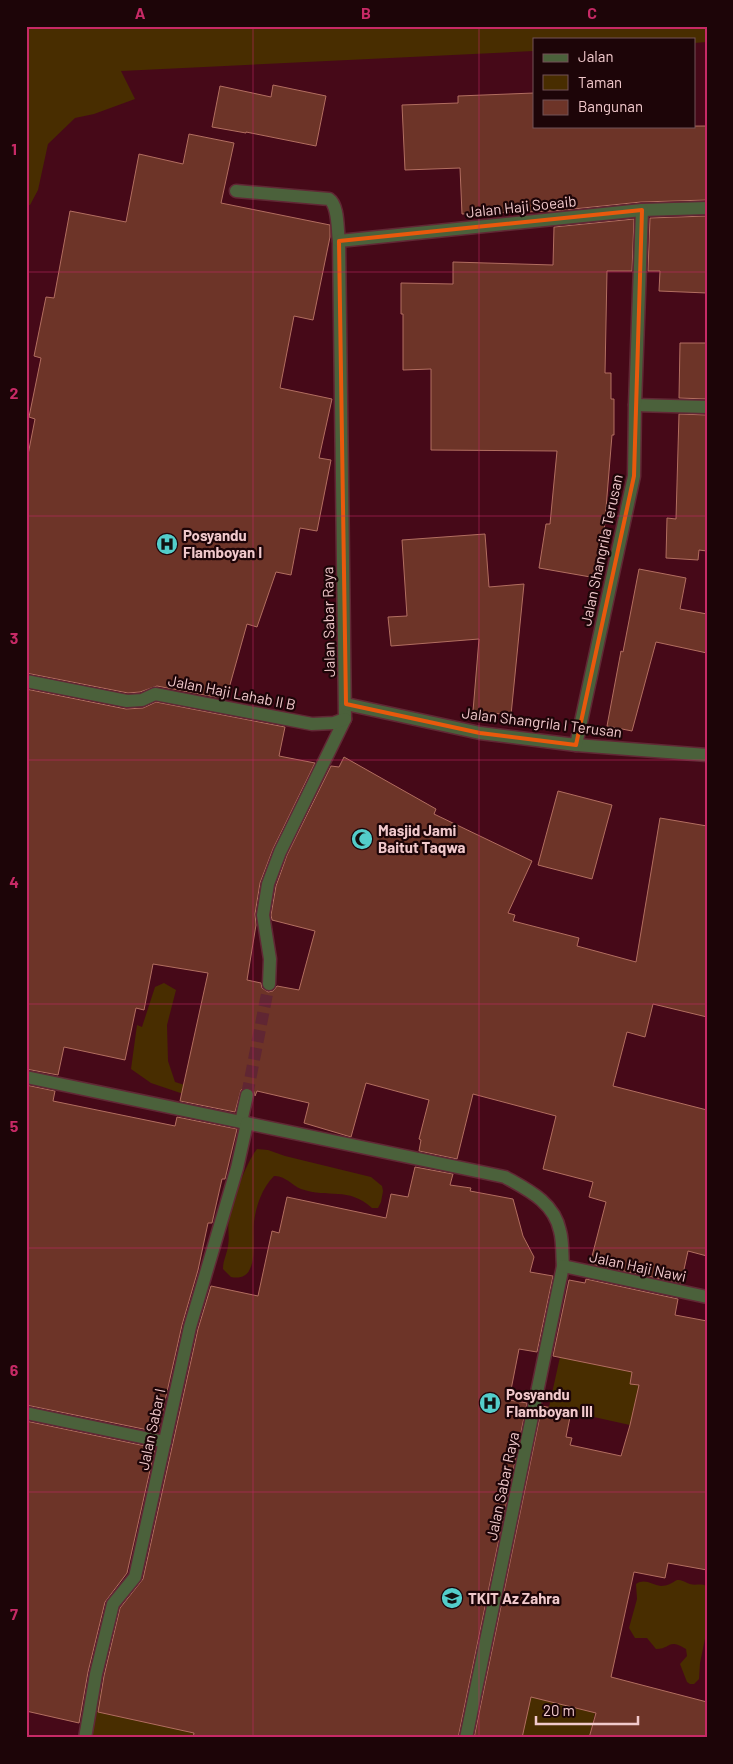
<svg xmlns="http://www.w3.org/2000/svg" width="733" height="1764" font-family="Barlow,sans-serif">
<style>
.green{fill:#482d00}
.building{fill:#6d3428;stroke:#b26e60}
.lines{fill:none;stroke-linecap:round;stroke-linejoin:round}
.minor-tunnel{stroke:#602633;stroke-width:12;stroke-dasharray:12 6;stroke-linecap:butt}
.minor-casing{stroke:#612835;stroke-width:15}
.minor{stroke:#4b613b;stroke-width:12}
.marked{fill:none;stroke:#e8590c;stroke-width:4;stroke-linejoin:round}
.grid{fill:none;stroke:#c72a66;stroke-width:1;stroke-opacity:0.55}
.labels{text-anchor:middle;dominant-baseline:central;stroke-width:4.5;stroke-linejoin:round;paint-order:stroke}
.street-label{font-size:15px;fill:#f1c9cc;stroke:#1d0508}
.poi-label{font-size:15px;font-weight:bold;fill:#f1c9cc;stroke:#1d0508;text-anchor:start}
.neatline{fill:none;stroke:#c72a66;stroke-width:2}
.grid-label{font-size:16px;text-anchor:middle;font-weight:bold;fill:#c72a66}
</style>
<rect width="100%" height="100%" fill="#460918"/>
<!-- green -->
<g class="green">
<polygon points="26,26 707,26 707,42 694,43 694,39 534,39 534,51 121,71 135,99 94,114 75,118 48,144 38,190 30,205 26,205"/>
<polygon points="164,983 176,990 167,1025 168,1061 175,1082 217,1095 210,1103 151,1083 131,1069 137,1025 142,1027 155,987"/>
<path d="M 257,1149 L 268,1150 L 285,1156 L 371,1177 L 382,1186 L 383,1191 L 381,1202 L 378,1208 L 372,1208 C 348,1186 329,1199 301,1189 C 292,1185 284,1175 274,1176 C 262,1188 256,1206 254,1222 C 252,1240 261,1283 231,1277 L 223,1269 C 223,1260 227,1254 228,1246 C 230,1236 227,1228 229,1219 C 231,1203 247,1161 257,1149 Z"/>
<polygon points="560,1357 632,1372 630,1383 639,1385 630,1425 549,1407"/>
<path d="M 677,1580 C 683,1580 684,1582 690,1584 C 696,1586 700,1583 707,1586 L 707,1629 L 700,1663 L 699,1679 L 694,1684 L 690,1684 L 687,1682 L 680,1664 L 687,1656 L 686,1649 C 667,1638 672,1649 656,1649 L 647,1638 L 635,1638 L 629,1628 L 637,1599 L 636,1584 C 645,1578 652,1585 661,1586 C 667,1586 672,1583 677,1580 Z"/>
<polygon points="99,1691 106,1692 102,1713 178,1729 201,1702 193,1738 90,1738"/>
<polygon points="529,1693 595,1713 589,1738 522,1738"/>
</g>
<!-- building -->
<g class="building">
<polygon points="273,85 326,96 316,146 246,132 246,133 212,127 220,86 271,97"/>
<polygon points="534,93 534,127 707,126 707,200 641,202 554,211 462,214 460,168 405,170 402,105 458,103 458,96"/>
<polygon points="189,134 234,143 221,203 330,225 330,237 313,320 294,316 280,388 332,399 319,458 331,460 317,531 300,528 291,575 276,572 257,627 247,624 226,699 157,686 140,692 128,693 26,673 26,465 35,419 29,417 41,358 34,356 46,297 54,298 70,211 126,222 139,154 183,164"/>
<polygon points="707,216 707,293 659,291 660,271 648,271 650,218"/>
<polygon points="634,219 632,271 607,271 605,373 611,373 611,399 614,399 614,435 612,435 604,533 610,534 602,579 539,568 546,524 550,524 557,451 431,450 431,369 403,370 403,314 401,314 401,283 453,284 453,262 553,265 554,227"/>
<polygon points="680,343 707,343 707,399 679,398"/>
<polygon points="679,414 707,415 707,551 699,550 698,560 666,558 667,518 676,519"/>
<polygon points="485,534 489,587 524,584 511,715 473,711 479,639 391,646 388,617 407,616 402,540"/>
<polygon points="639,569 686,578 680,609 707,614 707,653 656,642 632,731 607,726 621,651 623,652"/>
<polygon points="26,689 126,709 143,708 156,702 285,727 279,756 315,763 273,849 260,883 255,914 256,925 247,980 261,983 262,988 268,992 273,991 277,986 299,990 315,931 272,920 271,915 276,886 287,855 331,766 339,767 344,757 436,809 434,814 532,861 508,913 515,915 513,921 579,938 577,946 636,962 660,818 707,826 707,1017 653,1004 645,1037 627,1032 613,1086 707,1110 707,1256 688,1251 681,1283 590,1264 606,1202 589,1197 593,1182 543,1169 556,1116 473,1094 457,1159 419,1151 421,1140 419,1139 429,1100 366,1083 351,1137 304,1123 309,1103 257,1091 255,1096 253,1089 248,1087 241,1090 235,1112 180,1101 208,973 153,964 144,1010 136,1008 125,1060 64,1047 58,1075 26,1069"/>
<polygon points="558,791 612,805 592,879 538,865"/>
<polygon points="26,1085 55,1091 53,1101 175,1126 177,1117 237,1129 225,1179 222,1179 212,1223 208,1223 198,1270 182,1325 158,1432 26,1405"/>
<polygon points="415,1167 453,1174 450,1185 471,1188 470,1191 513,1199 523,1236 534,1257 530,1272 553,1276 537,1352 519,1349 509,1400 527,1403 458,1738 193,1738 194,1733 98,1712 104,1676 120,1608 143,1579 198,1329 211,1286 258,1296 272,1231 279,1233 287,1197 386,1218 391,1194 408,1197"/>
<polygon points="586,1279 678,1299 675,1315 707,1321 707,1570 668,1563 665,1578 634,1572 611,1677 707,1702 707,1738 589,1738 596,1713 531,1697 522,1738 474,1738 542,1406 571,1412 566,1437 572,1438 570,1445 621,1456 630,1425 639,1385 630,1384 632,1372 553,1356 569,1280 585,1283"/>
<polygon points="26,1421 155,1448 127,1573 105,1602 88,1672 79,1723 26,1711"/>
</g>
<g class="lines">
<!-- minor-tunnel -->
<polyline class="minor-tunnel" points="247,1095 269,984"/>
<!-- minor casing -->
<g class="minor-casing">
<g id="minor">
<path d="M 236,191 L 329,199 C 339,206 337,229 339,241 L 345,719 L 280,852 L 268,884 L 263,915 L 270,959 L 269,984"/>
<polyline points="339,241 642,210 707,208"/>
<polyline points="635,405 707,407"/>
<polyline points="26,681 127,701 142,700 155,694 312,724 334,723 345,719"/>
<polyline points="346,704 480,733 576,745 707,755"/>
<polyline points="576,745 634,476 635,405 642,210"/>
<path d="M 26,1077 L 505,1177 C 528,1190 554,1202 560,1231 C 563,1242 562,1255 563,1266 L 466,1738"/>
<polyline points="241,1122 247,1095"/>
<polyline points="563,1266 707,1297"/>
<polyline points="26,1413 165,1442"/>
<polyline points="85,1738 96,1674 113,1604 135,1577 190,1327 237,1168 247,1123"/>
</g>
</g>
<!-- minor -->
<use href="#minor" class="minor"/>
</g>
<!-- marked area -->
<path class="marked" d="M 642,210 L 634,476 L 576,745 L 480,733 L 346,704 L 339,241 Z"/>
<!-- grid -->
<path class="grid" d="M 253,26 L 253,1738M 479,26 L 479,1738M 26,272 L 707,272M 26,516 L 707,516M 26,760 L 707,760M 26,1004 L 707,1004M 26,1248 L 707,1248M 26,1492 L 707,1492"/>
<!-- icons -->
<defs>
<g id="hospital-disc" transform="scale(1.125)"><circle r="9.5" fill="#53cdca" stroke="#1d0508"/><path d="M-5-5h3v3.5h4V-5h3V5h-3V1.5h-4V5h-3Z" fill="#111"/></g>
<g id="mosque-disc" transform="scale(1.125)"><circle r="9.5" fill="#53cdca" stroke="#1d0508"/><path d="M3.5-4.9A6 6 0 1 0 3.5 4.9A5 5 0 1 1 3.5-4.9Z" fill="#111"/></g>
<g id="school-disc" transform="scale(1.125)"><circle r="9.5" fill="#53cdca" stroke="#1d0508"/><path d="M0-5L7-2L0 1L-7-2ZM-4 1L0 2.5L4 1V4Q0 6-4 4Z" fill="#111"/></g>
</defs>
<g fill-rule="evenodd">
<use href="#hospital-disc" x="167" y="544"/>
<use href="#mosque-disc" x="362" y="839"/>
<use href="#hospital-disc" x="490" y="1403"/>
<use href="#school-disc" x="452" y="1598"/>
</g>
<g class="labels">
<!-- street labels -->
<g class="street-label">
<text transform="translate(521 206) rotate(-6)">Jalan Haji Soeaib</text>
<text transform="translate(601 550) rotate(-78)">Jalan Shangrila Terusan</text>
<text transform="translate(328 622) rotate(-91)">Jalan Sabar Raya</text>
<text transform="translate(232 692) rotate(11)">Jalan Haji Lahab II B</text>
<text transform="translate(542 722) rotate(7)">Jalan Shangrila I Terusan</text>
<text transform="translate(638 1266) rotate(12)">Jalan Haji Nawi</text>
<text transform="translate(151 1429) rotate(-78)">Jalan Sabar I</text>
<text transform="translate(502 1486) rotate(-78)">Jalan Sabar Raya</text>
</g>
<!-- poi labels -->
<g class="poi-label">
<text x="183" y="535">Posyandu<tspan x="183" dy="17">Flamboyan I</tspan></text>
<text x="378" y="830">Masjid Jami<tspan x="378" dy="17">Baitut Taqwa</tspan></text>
<text x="506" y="1394">Posyandu<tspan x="506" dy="17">Flamboyan III</tspan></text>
<text x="468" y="1598">TKIT Az Zahra</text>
</g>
</g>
<!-- border -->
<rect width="733" height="1764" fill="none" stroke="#1d0508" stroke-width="55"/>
<!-- legend -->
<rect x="533" y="38" width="162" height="90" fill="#1d0508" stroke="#725356"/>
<rect x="543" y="54" width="25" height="8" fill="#4b613b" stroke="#725356"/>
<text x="578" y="62" font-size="15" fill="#f1c9cc">Jalan</text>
<rect x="543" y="75" width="25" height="15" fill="#482d00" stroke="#725356"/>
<text x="578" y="88" font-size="15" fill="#f1c9cc">Taman</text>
<rect x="543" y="100" width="25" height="15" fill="#6d3428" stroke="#725356"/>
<text x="578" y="112" font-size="15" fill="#f1c9cc">Bangunan</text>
<!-- scale -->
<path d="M536 1716v8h102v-8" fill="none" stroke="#f1c9cc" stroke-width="2.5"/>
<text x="543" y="1716" font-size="15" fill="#f1c9cc" stroke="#1d0508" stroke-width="4" paint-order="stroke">20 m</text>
<rect x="28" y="28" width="678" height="1708" class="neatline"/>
<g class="grid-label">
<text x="140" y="19">A</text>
<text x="366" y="19">B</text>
<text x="592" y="19">C</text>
<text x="14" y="155">1</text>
<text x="14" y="399">2</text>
<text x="14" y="644">3</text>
<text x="14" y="888">4</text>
<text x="14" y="1132">5</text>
<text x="14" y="1376">6</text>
<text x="14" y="1620">7</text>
</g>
</svg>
